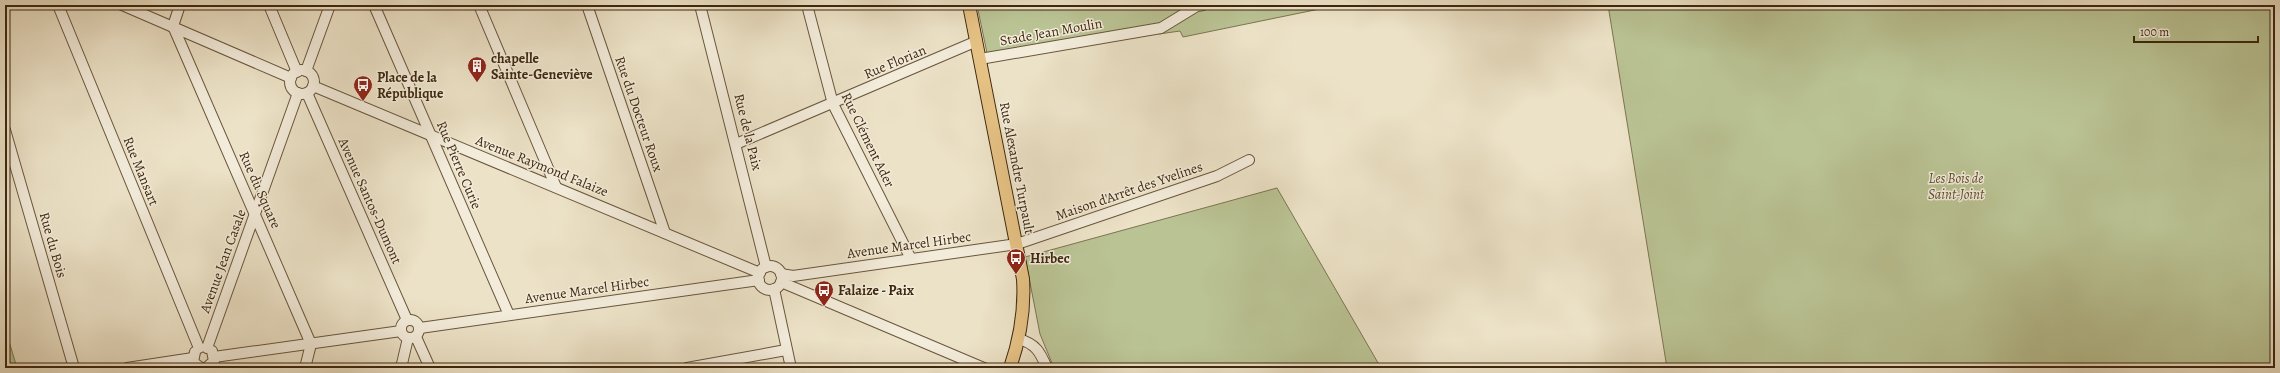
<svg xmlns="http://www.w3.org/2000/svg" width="2280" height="373" font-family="Alegreya,serif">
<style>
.green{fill:#bac394;stroke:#7c7551}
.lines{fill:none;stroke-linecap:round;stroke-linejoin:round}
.minor-casing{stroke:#69563c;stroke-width:12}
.major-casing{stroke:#3d270e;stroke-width:14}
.minor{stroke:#f3ecdb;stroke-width:10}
.major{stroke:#e6c184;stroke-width:12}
.labels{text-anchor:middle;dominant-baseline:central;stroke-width:3;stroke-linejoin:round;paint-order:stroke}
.street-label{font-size:14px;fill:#3d270e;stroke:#f3ecdb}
.poi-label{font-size:14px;font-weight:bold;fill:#3d270e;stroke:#f3ecdb;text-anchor:start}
.park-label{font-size:14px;font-style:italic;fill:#5c4e30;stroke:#f3ecdb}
</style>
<rect width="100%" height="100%" fill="#ece2c7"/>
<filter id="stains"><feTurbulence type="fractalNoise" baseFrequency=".005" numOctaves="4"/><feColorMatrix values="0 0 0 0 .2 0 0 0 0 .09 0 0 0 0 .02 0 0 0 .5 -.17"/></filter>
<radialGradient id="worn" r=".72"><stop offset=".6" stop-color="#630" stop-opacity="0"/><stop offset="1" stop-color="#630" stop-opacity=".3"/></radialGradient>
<!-- green -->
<g class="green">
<polygon points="977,5 1339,5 1183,37 1180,31 1159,34 1157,24 987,53"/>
<polygon points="1608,5 2275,5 2275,368 1667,368"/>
<polygon points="1277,188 1381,368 1054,368 1040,334 1025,257"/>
<polygon points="5,328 17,368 5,368"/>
</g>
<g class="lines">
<!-- minor casing -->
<g class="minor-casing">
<g id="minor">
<polyline points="58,5 199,348"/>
<polyline points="122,5 291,78"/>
<polyline points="180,5 173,26 311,344 305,368"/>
<polyline points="269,5 297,72"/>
<polyline points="374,5 509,315"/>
<polyline points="479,5 556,187"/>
<polyline points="587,5 665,233"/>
<polyline points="700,5 766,267"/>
<polyline points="807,5 833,104 911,259"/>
<polyline points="980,59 1161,28 1197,6 1203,5"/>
<circle cx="302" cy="82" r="12"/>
<polyline points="306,71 330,5"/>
<polyline points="313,86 760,273"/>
<polyline points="307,93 407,320"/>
<polyline points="5,130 74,368"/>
<polyline points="736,144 977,41"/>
<circle cx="770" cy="278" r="12"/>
<polyline points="781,274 793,276 1017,244 1217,176 1249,160"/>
<polyline points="781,282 984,368"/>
<polyline points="774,289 791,368"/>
<circle cx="410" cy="329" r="9"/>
<polyline points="420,328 759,280"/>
<polyline points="416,337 430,368"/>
<path d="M 1019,339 C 1036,344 1040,352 1047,368"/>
<polyline points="207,348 298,93"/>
<polyline points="195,352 193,362 201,368"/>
<polyline points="214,357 401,331"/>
<polyline points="127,368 193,358"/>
<polyline points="206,368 214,361 212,351"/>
<polyline points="401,368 408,338"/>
<polyline points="687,368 786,350"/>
</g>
</g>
<!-- major casing -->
<g class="major-casing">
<path id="major" d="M 969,5 L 1023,279 C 1025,310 1020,339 1010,368"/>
</g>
<!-- minor -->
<use href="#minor" class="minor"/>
<!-- major -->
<use href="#major" class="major"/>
</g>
<!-- icons -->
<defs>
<g id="building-pin" transform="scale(1)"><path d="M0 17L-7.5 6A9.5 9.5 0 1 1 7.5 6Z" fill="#8f2418" stroke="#f3ecdb"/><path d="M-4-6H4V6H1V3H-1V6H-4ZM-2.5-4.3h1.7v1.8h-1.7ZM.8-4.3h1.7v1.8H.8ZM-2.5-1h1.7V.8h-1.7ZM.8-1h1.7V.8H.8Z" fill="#fff"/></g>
<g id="bus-pin" transform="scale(1)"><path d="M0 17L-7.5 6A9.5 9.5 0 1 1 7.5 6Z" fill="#8f2418" stroke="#f3ecdb"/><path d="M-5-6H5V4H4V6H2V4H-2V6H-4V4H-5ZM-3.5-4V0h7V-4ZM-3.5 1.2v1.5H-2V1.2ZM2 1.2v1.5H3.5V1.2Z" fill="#fff"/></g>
</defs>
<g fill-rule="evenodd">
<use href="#building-pin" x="477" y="66"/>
<use href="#bus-pin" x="363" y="85"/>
<use href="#bus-pin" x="1016" y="258"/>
<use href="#bus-pin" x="824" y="290"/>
</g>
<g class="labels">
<!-- street labels -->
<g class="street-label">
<text transform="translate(1051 32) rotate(-10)">Stade Jean Moulin</text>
<text transform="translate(895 62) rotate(-23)">Rue Florian</text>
<text transform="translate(639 114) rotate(71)">Rue du Docteur Roux</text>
<text transform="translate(748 132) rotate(76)">Rue de la Paix</text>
<text transform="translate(868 140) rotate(64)">Rue Clément Ader</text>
<text transform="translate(459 165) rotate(67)">Rue Pierre Curie</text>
<text transform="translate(542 166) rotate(22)">Avenue Raymond Falaize</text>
<text transform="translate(1017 168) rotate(79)">Rue Alexandre Turpault</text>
<text transform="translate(141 171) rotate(68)">Rue Mansart</text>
<text transform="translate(260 190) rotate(66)">Rue du Square</text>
<text transform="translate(1129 191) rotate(-19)">Maison d'Arrêt des Yvelines</text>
<text transform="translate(370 201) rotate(66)">Avenue Santos-Dumont</text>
<text transform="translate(53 245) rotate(74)">Rue du Bois</text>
<text transform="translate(909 245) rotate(-8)">Avenue Marcel Hirbec</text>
<text transform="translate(223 261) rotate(-70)">Avenue Jean Casale</text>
<text transform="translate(587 290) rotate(-8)">Avenue Marcel Hirbec</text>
</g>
<!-- poi labels -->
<g class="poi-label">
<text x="491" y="58">chapelle<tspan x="491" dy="16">Sainte-Geneviève</tspan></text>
<text x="377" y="77">Place de la<tspan x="377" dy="16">République</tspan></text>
<text x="1030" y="258">Hirbec</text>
<text x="838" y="290">Falaize - Paix</text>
</g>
<!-- park labels -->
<g class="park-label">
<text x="1956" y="178">Les Bois de<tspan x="1956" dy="16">Saint-Joint</tspan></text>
</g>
</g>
<!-- margin -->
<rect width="2280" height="373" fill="none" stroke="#ece2c7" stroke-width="20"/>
<rect x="6" y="6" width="2268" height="361" fill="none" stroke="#3d270e" stroke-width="2"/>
<rect x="10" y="10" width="2260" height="353" fill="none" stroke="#3d270e"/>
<!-- scale -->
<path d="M2134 36v6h124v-6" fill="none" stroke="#3d270e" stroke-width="2"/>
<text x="2140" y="36" font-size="12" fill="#3d270e" stroke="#f3ecdb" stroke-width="3" paint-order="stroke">100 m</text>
<rect width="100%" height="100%" filter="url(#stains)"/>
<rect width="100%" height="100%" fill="url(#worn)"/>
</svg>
